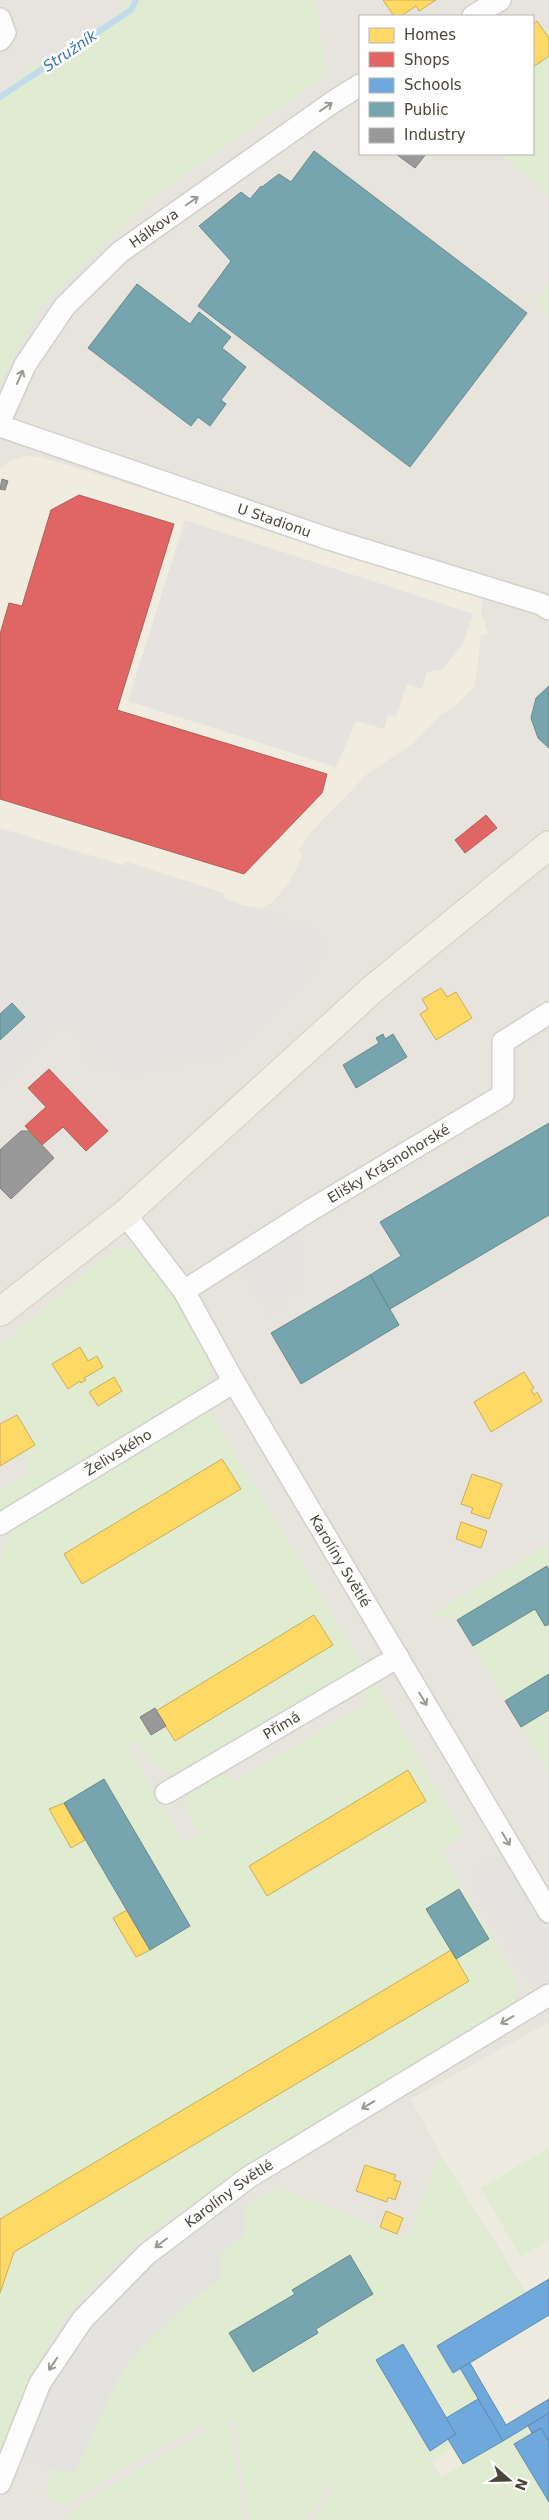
<svg xmlns="http://www.w3.org/2000/svg" width="549" height="2520" font-family="'DejaVu Sans',sans-serif">
<style>
.residential{fill:#e7e4dd;fill-rule:evenodd}
.commercial{fill:#f1ece0}
.industrial{fill:#e5e3df}
.education{fill:#edeadf}
.green{fill:#dfecd1}
.parking{fill:#e5e3e0}
.homes{fill:#ffd966;stroke:#c9ad59}
.shops{fill:#e06666;stroke:#b35c59}
.schools{fill:#6fa8dc;stroke:#648aab}
.public{fill:#76a5af;stroke:#69888c}
.industry{fill:#999;stroke:#81807c}
.lines{fill:none;stroke-linecap:round;stroke-linejoin:round}
.stream{stroke:#c3d9ee;stroke-width:6}
.minor-casing{stroke:#d1d0cc;stroke-width:24}
.primary-casing{stroke:#d4cfbe;stroke-width:30}
.minor{stroke:#fdfdfd;stroke-width:21}
.primary{stroke:#f2efe6;stroke-width:28}
.oneway{stroke:#9b9892}
.labels{text-anchor:middle;dominant-baseline:central;stroke-width:5;stroke-linejoin:round;paint-order:stroke}
.street-label{font-size:14px;fill:#4a453a;stroke:#fff}
.water-label{font-size:15px;font-style:italic;fill:#3874b1;stroke:#fff}
</style>
<rect width="100%" height="100%" fill="#f3f2ef"/>
<!-- residential -->
<path class="residential" d="M 0,0 L 549,0 L 549,2520 L 0,2520 ZM 360,16 L 533,16 L 533,154 L 360,154 Z"/>
<!-- commercial -->
<polygon class="commercial" points="25,456 41,457 216,511 215,515 483,597 481,617 483,617 488,634 481,636 475,686 456,705 441,715 411,745 366,775 313,830 298,851 303,854 290,881 273,902 260,908 242,905 223,897 224,893 125,861 123,865 0,828 0,469 10,461"/>
<!-- industrial -->
<polygon class="industrial" points="0,829 313,928 327,951 306,983 231,1055 126,1075 79,1060 89,1038 62,1027 0,1084"/>
<!-- education -->
<polygon class="education" points="549,2022 549,2520 449,2491 369,2357 403,2344 437,2346 526,2292 440,2154 411,2099"/>
<!-- green -->
<g class="green">
<polygon points="130,0 313,0 316,4 326,75 150,199 40,307 0,384 0,95 30,68 104,27"/>
<polygon points="549,56 549,194 501,154 533,154 533,67"/>
<polygon points="549,286 549,318 537,301"/>
<path d="M 119,1248 L 141,1250 L 152,1257 L 212,1359 C 213,1375 206,1385 196,1397 L 0,1514 L 0,1491 L 28,1474 L 24,1450 L 35,1444 L 14,1412 L 0,1420 L 0,1346 L 113,1250 Z"/>
<path d="M 210,1411 L 364,1667 L 185,1773 C 160,1774 149,1761 139,1740 L 128,1747 L 184,1843 L 200,1835 C 178,1796 180,1794 219,1772 L 226,1774 L 234,1782 L 365,1705 L 364,1683 L 373,1679 L 464,1835 L 440,1850 L 513,1973 C 520,1989 517,2002 504,2014 C 436,2055 368,2096 300,2137 C 217,2187 123,2239 65,2319 C 37,2359 16,2409 0,2455 L 0,1562 L 11,1529 Z"/>
<polygon points="549,1544 549,1773 458,1620 430,1615"/>
<polygon points="549,2148 549,2240 521,2257 481,2188"/>
<path d="M 440,2154 L 520,2286 L 527,2292 L 437,2345 L 453,2371 L 460,2367 L 479,2399 L 448,2418 L 404,2345 L 377,2361 L 431,2450 L 449,2440 L 454,2447 L 430,2462 L 440,2478 L 529,2426 L 532,2433 L 515,2443 L 549,2501 L 549,2520 L 313,2520 L 333,2492 L 330,2488 L 307,2520 L 249,2520 L 235,2418 L 230,2421 L 243,2520 L 66,2520 L 66,2516 L 130,2474 L 206,2432 L 202,2424 L 120,2470 L 66,2505 L 45,2498 L 51,2469 L 75,2472 C 94,2430 110,2386 139,2350 C 161,2322 193,2298 221,2276 L 220,2253 L 246,2235 L 245,2207 L 278,2187 L 407,2239 Z"/>
</g>
<!-- parking -->
<g class="parking">
<polygon points="185,520 473,614 463,644 443,669 427,672 422,689 407,684 396,717 388,715 384,729 356,721 336,767 128,701"/>
<polygon points="298,1218 300,1294 282,1297 286,1304 269,1315 235,1258"/>
<polygon points="511,1858 549,1922 549,1985 531,1984 471,1882 485,1859"/>
<polygon points="241,2184 246,2235 220,2253 222,2276 164,2324 140,2349 121,2374 108,2400 75,2472 51,2469 19,2458 83,2319"/>
</g>
<!-- homes -->
<g class="homes">
<polygon points="383,0 436,0 419,11 416,6 401,16 394,16"/>
<polygon points="537,21 549,38 549,56 533,67 533,24"/>
<polygon points="441,988 447,997 456,992 472,1018 436,1040 420,1014 428,1009 422,999"/>
<polygon points="80,1347 88,1361 97,1356 103,1367 84,1378 86,1380 81,1383 80,1381 68,1389 52,1364"/>
<polygon points="524,1372 534,1388 531,1390 534,1395 537,1392 542,1401 491,1432 474,1402"/>
<polygon points="114,1377 122,1391 98,1406 89,1392"/>
<polygon points="17,1415 35,1445 0,1466 0,1424"/>
<polygon points="222,1459 241,1489 82,1584 64,1554"/>
<polygon points="472,1474 502,1484 489,1519 471,1513 473,1508 461,1504"/>
<polygon points="461,1522 487,1531 481,1548 456,1539"/>
<polygon points="314,1615 333,1645 175,1741 156,1711"/>
<polygon points="408,1770 426,1801 267,1896 249,1866"/>
<polygon points="64,1803 85,1840 71,1848 49,1809"/>
<polygon points="127,1910 150,1950 136,1957 113,1918"/>
<polygon points="451,1950 469,1981 14,2252 0,2293 0,2219"/>
<polygon points="365,2165 396,2175 394,2180 401,2182 395,2200 388,2197 387,2202 356,2191"/>
<polygon points="386,2211 403,2218 397,2234 380,2227"/>
</g>
<!-- shops -->
<g class="shops">
<polygon points="79,495 174,524 117,710 327,774 322,793 244,874 0,799 0,634 9,603 22,606 51,510"/>
<polygon points="486,815 497,828 465,853 455,840"/>
<polygon points="49,1069 108,1131 86,1151 63,1127 42,1145 25,1126 46,1107 28,1088"/>
</g>
<!-- schools -->
<g class="schools">
<polygon points="549,2279 549,2315 453,2373 437,2346"/>
<polygon points="403,2344 456,2434 430,2451 376,2360"/>
<polygon points="470,2363 506,2425 549,2399 549,2413 503,2441 460,2368"/>
<polygon points="478,2399 503,2441 463,2464 448,2439 456,2434 446,2418"/>
<polygon points="549,2413 549,2442 541,2428 532,2433 528,2426"/>
<polygon points="541,2428 549,2442 549,2502 514,2444"/>
</g>
<!-- public -->
<g class="public">
<polygon points="314,151 527,313 410,467 198,306 231,261 199,226 241,192 250,199 261,186 262,187 279,174 291,182"/>
<polygon points="137,284 190,324 199,312 231,337 222,348 246,367 221,400 226,404 210,426 198,417 191,426 88,348"/>
<polygon points="549,686 549,748 538,738 531,718 536,698"/>
<polygon points="12,1003 25,1017 0,1040 0,1014"/>
<polygon points="383,1034 385,1039 393,1034 407,1057 356,1088 343,1065 379,1043 376,1038"/>
<polygon points="549,1123 549,1215 390,1309 370,1275 401,1256 380,1222"/>
<polygon points="370,1275 399,1325 301,1384 271,1333"/>
<polygon points="547,1566 549,1570 549,1624 545,1626 535,1609 473,1646 457,1620"/>
<polygon points="549,1674 549,1710 521,1727 505,1701"/>
<polygon points="104,1779 190,1926 150,1950 64,1803"/>
<polygon points="459,1889 489,1939 456,1959 426,1909"/>
<polygon points="350,2255 373,2294 316,2329 318,2333 253,2372 229,2333 295,2294 292,2290"/>
</g>
<!-- industry -->
<g class="industry">
<polygon points="396,154 426,154 415,168"/>
<polygon points="2,479 8,481 5,490 0,489"/>
<polygon points="21,1131 29,1131 54,1158 11,1199 0,1188 0,1150"/>
<polygon points="155,1708 166,1726 151,1735 140,1717"/>
</g>
<g class="lines">
<!-- stream -->
<polyline class="stream" points="0,97 131,10 136,0"/>
<!-- minor casing -->
<g class="minor-casing">
<g id="minor">
<polyline points="473,16 500,0"/>
<polyline points="0,19 5,33 0,40"/>
<path id="s1" d="M 0,421 L 25,365 L 65,306 L 120,252 L 333,102 L 360,85"/>
<path id="s2" d="M 0,426 L 329,539 L 541,604 L 549,609"/>
<path id="s3" d="M 125,1214 L 184,1291 L 234,1382 L 549,1912"/>
<path id="s4" d="M 184,1291 L 309,1211 L 503,1095 L 503,1042 L 549,1013"/>
<path id="s5" d="M 0,1524 L 234,1382"/>
<path id="s6" d="M 166,1793 L 398,1657"/>
<path id="s7" d="M 0,2483 L 40,2383 L 83,2319 L 147,2254 L 249,2177 L 549,1995"/>
</g>
</g>
<!-- primary casing -->
<g class="primary-casing">
<polyline id="primary" points="0,1312 125,1214 374,988 549,845"/>
</g>
<!-- minor -->
<use href="#minor" class="minor"/>
<!-- primary -->
<use href="#primary" class="primary"/>
</g>
<!-- one-way arrows -->
<defs><path id="oneway-shaft" d="M-6 0H5M1.5-3L5.5 0L1.5 3" fill="none" stroke-width="1.6" stroke-linecap="round" stroke-linejoin="round" transform="scale(1.25)"/></defs>
<g class="oneway">
<use href="#oneway-shaft" transform="translate(326 107) rotate(-35)"/>
<use href="#oneway-shaft" transform="translate(192 201) rotate(-35)"/>
<use href="#oneway-shaft" transform="translate(20 377) rotate(-66)"/>
<use href="#oneway-shaft" transform="translate(423 1699) rotate(59)"/>
<use href="#oneway-shaft" transform="translate(506 1839) rotate(59)"/>
<use href="#oneway-shaft" transform="translate(507 2020) rotate(149)"/>
<use href="#oneway-shaft" transform="translate(368 2105) rotate(149)"/>
<use href="#oneway-shaft" transform="translate(161 2243) rotate(143)"/>
<use href="#oneway-shaft" transform="translate(53 2364) rotate(124)"/>
</g>
<g class="labels">
<!-- street labels -->
<g class="street-label">
<text stroke="none"><textPath href="#s1" startOffset="251">Hálkova</textPath></text>
<text stroke="none"><textPath href="#s2" startOffset="290">U Stadionu</textPath></text>
<text stroke="none"><textPath href="#s4" startOffset="241">Elišky Krásnohorské</textPath></text>
<text stroke="none"><textPath href="#s5" startOffset="138">Želivského</textPath></text>
<text stroke="none"><textPath href="#s3" startOffset="409">Karolíny Světlé</textPath></text>
<text stroke="none"><textPath href="#s6" startOffset="134">Přímá</textPath></text>
<text stroke="none"><textPath href="#s7" startOffset="378">Karolíny Světlé</textPath></text>
</g>
<!-- water labels -->
<g class="water-label">
<text transform="translate(70 51) rotate(-34)">Stružník</text>
</g>
</g>
<!-- legend -->
<rect x="359" y="15" width="175" height="140" fill="#ffffff" stroke="#b7b5b0"/>
<rect x="369" y="28" width="25" height="15" fill="#ffd966" stroke="#b7b5b0"/>
<text x="404" y="40" font-size="15" fill="#4a453a">Homes</text>
<rect x="369" y="52" width="25" height="15" fill="#e06666" stroke="#b7b5b0"/>
<text x="404" y="65" font-size="15" fill="#4a453a">Shops</text>
<rect x="369" y="78" width="25" height="15" fill="#6fa8dc" stroke="#b7b5b0"/>
<text x="404" y="90" font-size="15" fill="#4a453a">Schools</text>
<rect x="369" y="102" width="25" height="15" fill="#76a5af" stroke="#b7b5b0"/>
<text x="404" y="115" font-size="15" fill="#4a453a">Public</text>
<rect x="369" y="128" width="25" height="15" fill="#999999" stroke="#b7b5b0"/>
<text x="404" y="140" font-size="15" fill="#4a453a">Industry</text>
<!-- north arrow -->
<g transform="translate(509 2480) rotate(110)" stroke="#ffffff" stroke-width="4" paint-order="stroke">
<path d="M0-4L9 19L0 12L-9 19Z" fill="#4a453a"/>
<text y="-8" font-size="14" font-weight="bold" text-anchor="middle" fill="#4a453a">N</text>
</g>
</svg>
